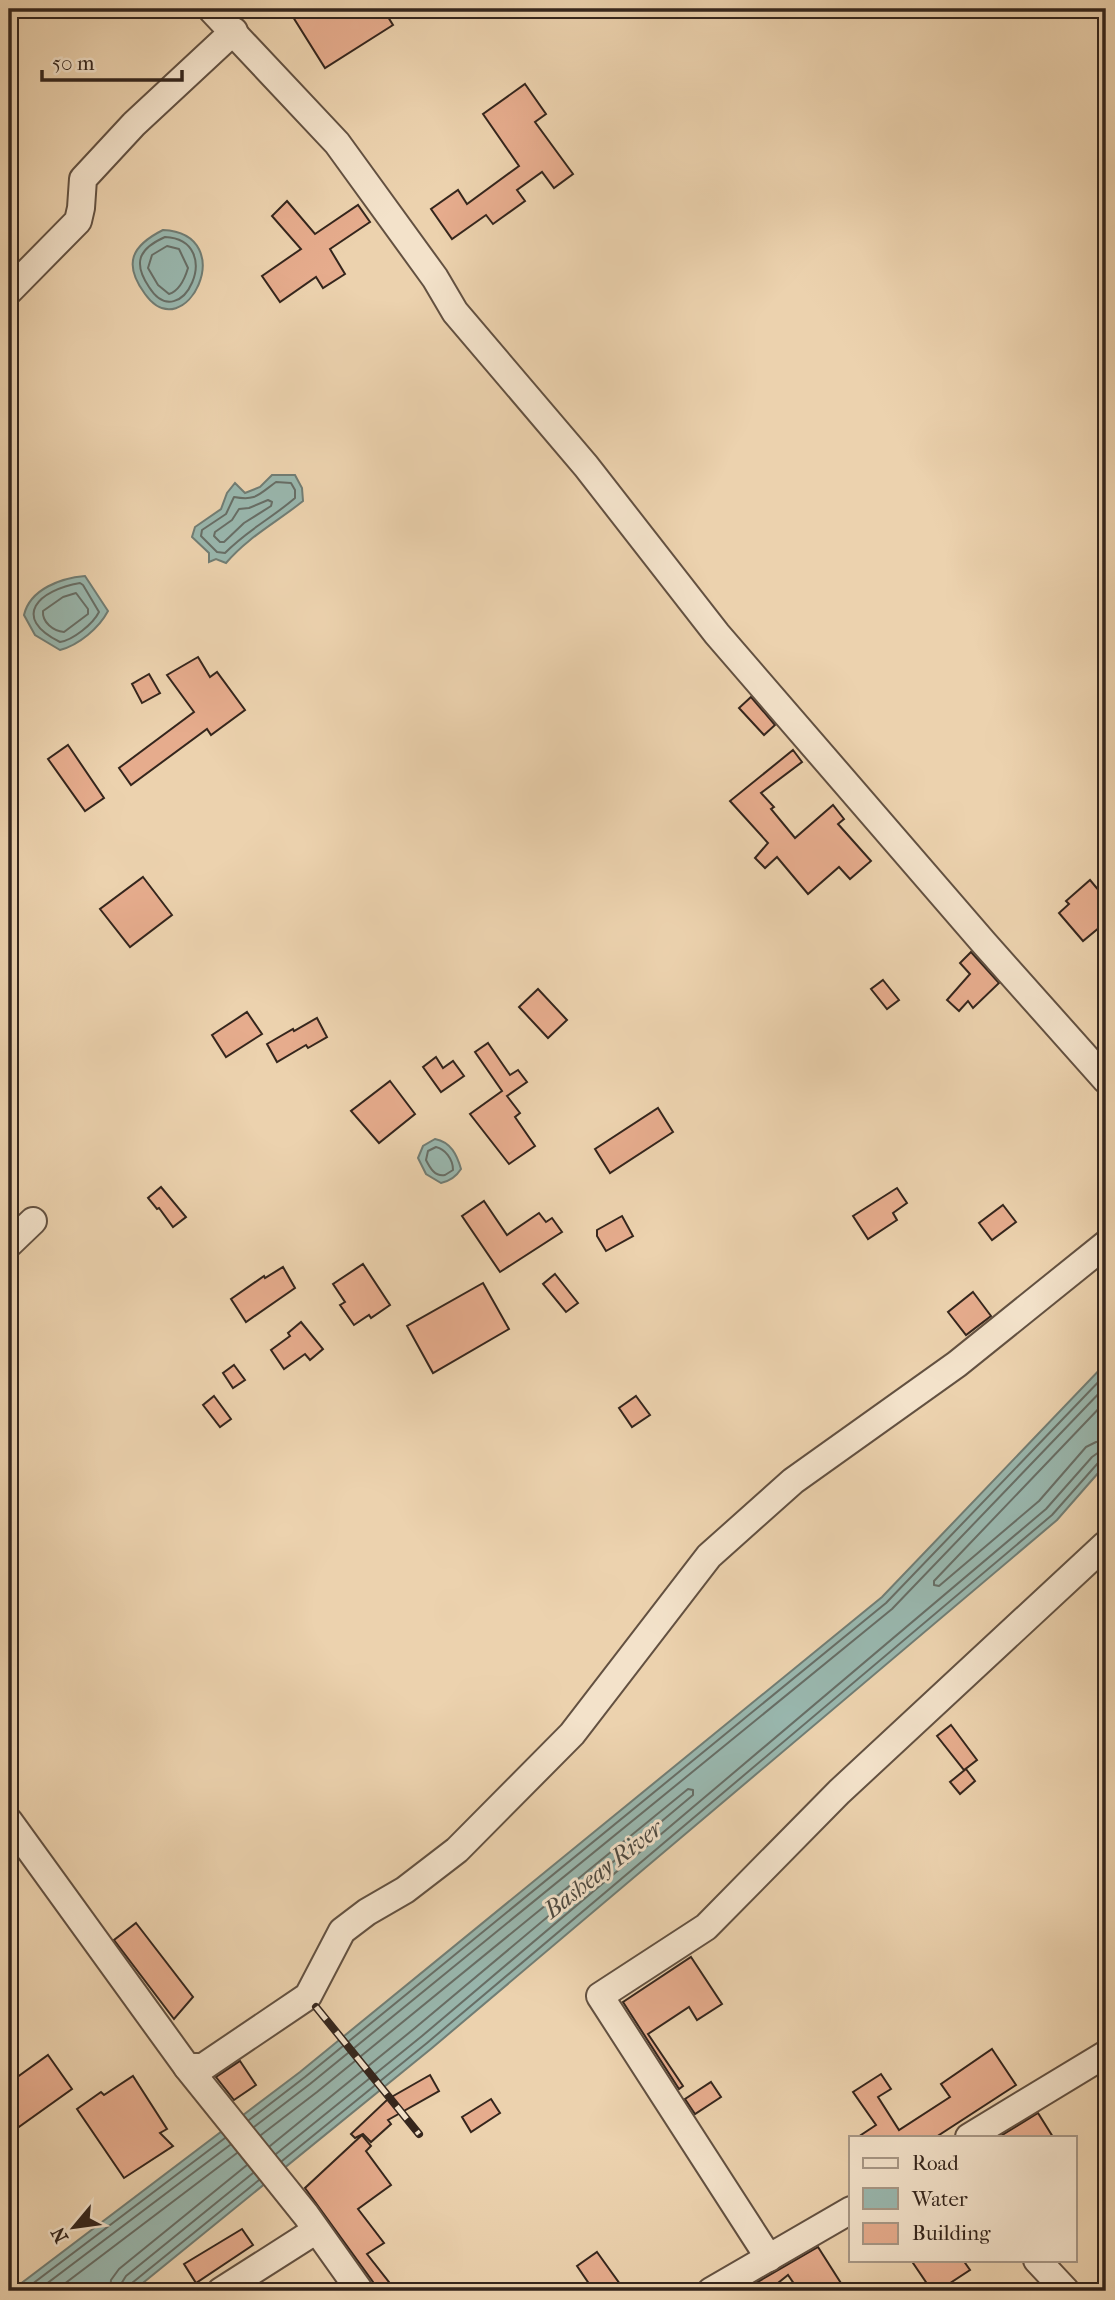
<svg xmlns="http://www.w3.org/2000/svg" width="1115" height="2300" font-family="'IM FELL French Canon',serif">
<style>
.water{fill:#99b7ae;stroke:#717d74;stroke-width:2}
.lines{fill:none;stroke-linecap:round;stroke-linejoin:round}
.shore{stroke:#676e66;stroke-width:2}
.building{fill:#e6ac8d;stroke:#35261d;stroke-width:2}
.minor-casing{stroke:#635141;stroke-width:30}
.minor{stroke:#f3e2ca;stroke-width:26}
.rail-casing{stroke:#35261d;stroke-width:8}
.rail{stroke:#f3e2ca;stroke-width:5;stroke-dasharray:16;stroke-linecap:butt}
.labels{text-anchor:middle;dominant-baseline:central;stroke-width:6;stroke-linejoin:round;paint-order:stroke}
.water-label{font-size:24px;font-style:italic;fill:#4e4a41;stroke:#f3e2ca}
</style>
<rect width="100%" height="100%" fill="#ecd2ae"/>
<filter id="stains"><feTurbulence type="fractalNoise" baseFrequency=".00286" numOctaves="4"/><feColorMatrix values="0 0 0 0 .2 0 0 0 0 .09 0 0 0 0 .02 0 0 0 .5 -.17"/></filter>
<radialGradient id="worn" r=".72"><stop offset=".6" stop-color="#630" stop-opacity="0"/><stop offset="1" stop-color="#630" stop-opacity=".3"/></radialGradient>
<!-- water -->
<g class="water">
<path d="M 163,230 C 242,234 185,350 145,294 C 123,264 131,246 163,230 Z"/>
<path d="M 272,475 L 295,475 L 302,488 L 303,501 C 277,522 248,537 226,563 L 216,559 L 209,562 L 209,553 L 192,537 L 195,527 L 221,509 L 227,493 L 235,483 L 245,493 L 260,487 Z"/>
<path d="M 85,576 L 108,611 C 99,628 79,645 60,650 L 35,635 L 24,615 C 30,589 61,578 85,576 Z"/>
<path d="M 435,1139 C 451,1142 457,1155 461,1169 C 456,1177 450,1181 441,1183 L 426,1174 L 418,1158 L 423,1146 Z"/>
<polygon points="1106,1363 1106,1464 1057,1520 432,2048 133,2291 11,2291 300,2072 882,1597"/>
</g>
<g class="lines">
<!-- shore -->
<g class="shore">
<path d="M 165,237 C 227,240 181,338 149,287 C 133,263 138,249 165,237 Z"/>
<path d="M 167,246 L 179,249 L 188,268 C 185,278 179,291 169,294 L 158,285 L 148,268 L 152,255 Z"/>
<path d="M 276,482 L 291,483 L 295,490 L 295,498 C 272,518 246,531 225,553 L 217,552 L 201,536 L 202,530 L 226,514 L 234,497 C 256,501 258,495 276,482 Z"/>
<polygon points="268,500 272,502 271,506 244,523 224,542 220,542 214,536 215,532 232,520 239,509 249,508"/>
<path d="M 80,583 L 83,585 L 99,612 C 93,624 73,640 60,642 C 10,617 39,590 80,583 Z"/>
<path d="M 76,593 L 88,609 L 88,614 L 64,632 C 53,631 42,622 43,611 L 63,597 Z"/>
<path d="M 436,1147 C 445,1149 453,1159 453,1170 L 445,1175 C 435,1177 430,1168 426,1160 L 428,1151 Z"/>
<polyline points="1106,1401 934,1581 934,1585 939,1586 1039,1501 1086,1447 1096,1442 1106,1441"/>
<polyline points="249,2120 305,2077 886,1603 1106,1374"/>
<polyline points="254,2127 310,2084 892,1609 1106,1386"/>
<polyline points="261,2135 317,2092 688,1789 693,1790 693,1795 415,2028 270,2146"/>
<polyline points="276,2154 422,2036 1046,1509 1092,1457 1099,1452 1106,1451"/>
<polyline points="282,2161 427,2043 1052,1515 1098,1463 1106,1460"/>
<polyline points="23,2291 225,2138"/>
<polyline points="37,2291 230,2145"/>
<polyline points="55,2291 237,2153"/>
<polyline points="110,2291 111,2280 119,2269 247,2165"/>
<polyline points="120,2291 121,2284 126,2276 253,2173"/>
<polyline points="129,2291 132,2283 259,2180"/>
</g>
</g>
<!-- building -->
<g class="building">
<polygon points="288,9 383,9 393,25 325,68"/>
<polygon points="525,84 546,114 535,122 573,174 554,188 542,172 517,190 525,201 493,224 486,215 452,239 431,209 458,190 467,204 519,166 483,114"/>
<polygon points="287,201 315,234 358,205 370,222 330,249 345,274 323,288 316,277 280,302 262,276 301,249 272,216"/>
<polygon points="198,657 210,677 217,672 245,710 211,735 207,729 131,785 119,768 194,712 167,675"/>
<polygon points="149,674 160,693 142,703 132,684"/>
<polygon points="751,697 775,725 764,735 739,708"/>
<polygon points="68,745 104,798 85,811 48,759"/>
<polygon points="793,750 802,762 761,793 774,807 771,809 795,838 833,805 844,819 838,824 871,861 850,879 839,867 808,894 777,857 765,868 755,858 768,843 730,801"/>
<polygon points="143,877 172,915 130,947 100,909"/>
<polygon points="1090,880 1106,899 1106,922 1083,941 1059,913 1069,904 1066,901"/>
<polygon points="971,952 999,983 973,1008 968,1001 959,1011 947,1000 970,974 960,963"/>
<polygon points="883,980 899,1000 887,1009 871,989"/>
<polygon points="538,989 567,1020 548,1038 519,1007"/>
<polygon points="247,1012 262,1034 226,1057 212,1035"/>
<polygon points="317,1018 327,1037 308,1048 306,1045 277,1062 267,1044 293,1029 294,1031"/>
<polygon points="488,1043 510,1075 518,1070 527,1082 507,1096 520,1113 515,1117 535,1146 509,1164 470,1114 502,1091 475,1052"/>
<polygon points="436,1057 443,1068 453,1061 464,1076 441,1092 423,1067"/>
<polygon points="390,1081 415,1114 379,1143 351,1111"/>
<polygon points="658,1108 673,1132 610,1173 595,1149"/>
<polygon points="161,1187 186,1217 173,1227 159,1208 157,1209 148,1198"/>
<polygon points="897,1188 907,1203 893,1213 897,1220 868,1239 853,1216"/>
<polygon points="484,1201 507,1235 539,1213 546,1222 552,1218 562,1232 500,1272 462,1216"/>
<polygon points="1003,1205 1016,1222 992,1240 979,1223"/>
<polygon points="622,1216 633,1236 606,1251 597,1236 597,1230"/>
<polygon points="363,1264 390,1305 371,1318 369,1315 354,1325 340,1305 345,1302 333,1284"/>
<polygon points="283,1267 295,1288 246,1322 231,1299 264,1276 265,1278"/>
<polygon points="555,1274 578,1303 566,1312 543,1284"/>
<polygon points="483,1283 509,1329 433,1373 407,1326"/>
<polygon points="973,1292 991,1316 966,1335 948,1312"/>
<polygon points="301,1322 323,1349 310,1360 305,1354 284,1369 271,1350 290,1336 288,1333"/>
<polygon points="234,1365 245,1380 233,1388 223,1373"/>
<polygon points="214,1396 231,1419 220,1427 203,1405"/>
<polygon points="636,1396 650,1415 632,1427 619,1408"/>
<polygon points="951,1725 977,1760 964,1770 937,1736"/>
<polygon points="966,1769 975,1781 960,1794 950,1782"/>
<polygon points="136,1923 193,1997 174,2019 114,1940"/>
<polygon points="691,1957 722,2004 697,2020 689,2007 648,2034 683,2086 679,2089 623,2002"/>
<polygon points="992,2049 1016,2085 936,2137 858,2137 876,2125 853,2092 881,2074 891,2089 878,2097 899,2130 950,2097 941,2084"/>
<polygon points="48,2055 72,2089 9,2134 9,2083"/>
<polygon points="240,2061 256,2085 234,2100 216,2077"/>
<polygon points="430,2075 439,2091 388,2120 391,2124 371,2142 363,2134 355,2138 351,2134 388,2099"/>
<polygon points="133,2076 167,2129 160,2133 173,2146 124,2178 77,2109 101,2092 104,2095"/>
<polygon points="711,2082 721,2097 695,2114 685,2099"/>
<polygon points="491,2099 500,2113 471,2132 462,2117"/>
<polygon points="1038,2113 1053,2137 999,2137"/>
<polygon points="362,2135 371,2146 366,2151 391,2185 358,2209 384,2243 367,2254 396,2291 375,2291 373,2282 305,2188"/>
<polygon points="242,2229 253,2245 196,2283 184,2264"/>
<polygon points="818,2247 846,2291 799,2291 788,2275 768,2291 742,2291"/>
<polygon points="597,2252 625,2291 594,2291 577,2266"/>
<polygon points="911,2260 963,2260 970,2270 938,2291 932,2291"/>
</g>
<g class="lines">
<!-- minor casing -->
<g class="minor-casing">
<g id="minor">
<polyline points="211,9 337,143 435,278 455,312 586,466 717,634 984,943 1106,1080"/>
<polyline points="9,291 78,221 81,208 83,179 134,124 234,31"/>
<polyline points="9,1244 33,1221"/>
<polyline points="9,1821 187,2067 306,2215 360,2291"/>
<polyline points="187,2067 203,2067 308,1996 342,1931 367,1912 405,1890 457,1850 572,1734 709,1556 793,1481 957,1364 1106,1244"/>
<polyline points="969,2137 1106,2054"/>
<polyline points="769,2258 600,1996 706,1927 839,1792 1105,1545"/>
<polyline points="1037,2260 1066,2291"/>
<polyline points="221,2291 315,2231"/>
<polyline points="711,2291 851,2210"/>
</g>
</g>
<!-- minor -->
<use href="#minor" class="minor"/>
<!-- rail casing -->
<g class="rail-casing">
<polyline id="rail" points="316,2007 419,2134"/>
</g>
<!-- rail -->
<use href="#rail" class="rail"/>
</g>
<g class="labels">
<!-- water labels -->
<g class="water-label">
<text transform="translate(603 1869) rotate(-38)">Basheay River</text>
</g>
</g>
<!-- margin -->
<rect width="1115" height="2300" fill="none" stroke="#ecd2ae" stroke-width="35"/>
<rect x="10" y="10" width="1094" height="2279" fill="none" stroke="#35261d" stroke-width="3.5"/>
<rect x="18" y="18" width="1080" height="2265" fill="none" stroke="#35261d" stroke-width="2"/>
<!-- legend -->
<rect x="849" y="2136" width="228" height="126" fill="#f3e2ca" stroke="#a79785" stroke-width="2"/>
<rect x="863" y="2158" width="35" height="10" fill="#f3e2ca" stroke="#a79785" stroke-width="2"/>
<text x="912" y="2170" font-size="21" fill="#35261d">Road</text>
<rect x="863" y="2188" width="35" height="21" fill="#99b7ae" stroke="#a79785" stroke-width="2"/>
<text x="912" y="2206" font-size="21" fill="#35261d">Water</text>
<rect x="863" y="2223" width="35" height="21" fill="#e6ac8d" stroke="#a79785" stroke-width="2"/>
<text x="912" y="2240" font-size="21" fill="#35261d">Building</text>
<!-- north arrow -->
<g transform="translate(74 2227) rotate(241)" stroke="#f3e2ca" stroke-width="5" paint-order="stroke">
<path d="M0-5L12 26L0 18L-12 26Z" fill="#35261d"/>
<text y="-10" font-size="19" font-weight="bold" text-anchor="middle" fill="#35261d">N</text>
</g>
<!-- scale -->
<path d="M42 70v10h140v-10" fill="none" stroke="#35261d" stroke-width="3.5"/>
<text x="52" y="70" font-size="21" fill="#35261d" stroke="#f3e2ca" stroke-width="5" paint-order="stroke">50 m</text>
<rect width="100%" height="100%" filter="url(#stains)"/>
<rect width="100%" height="100%" fill="url(#worn)"/>
</svg>
